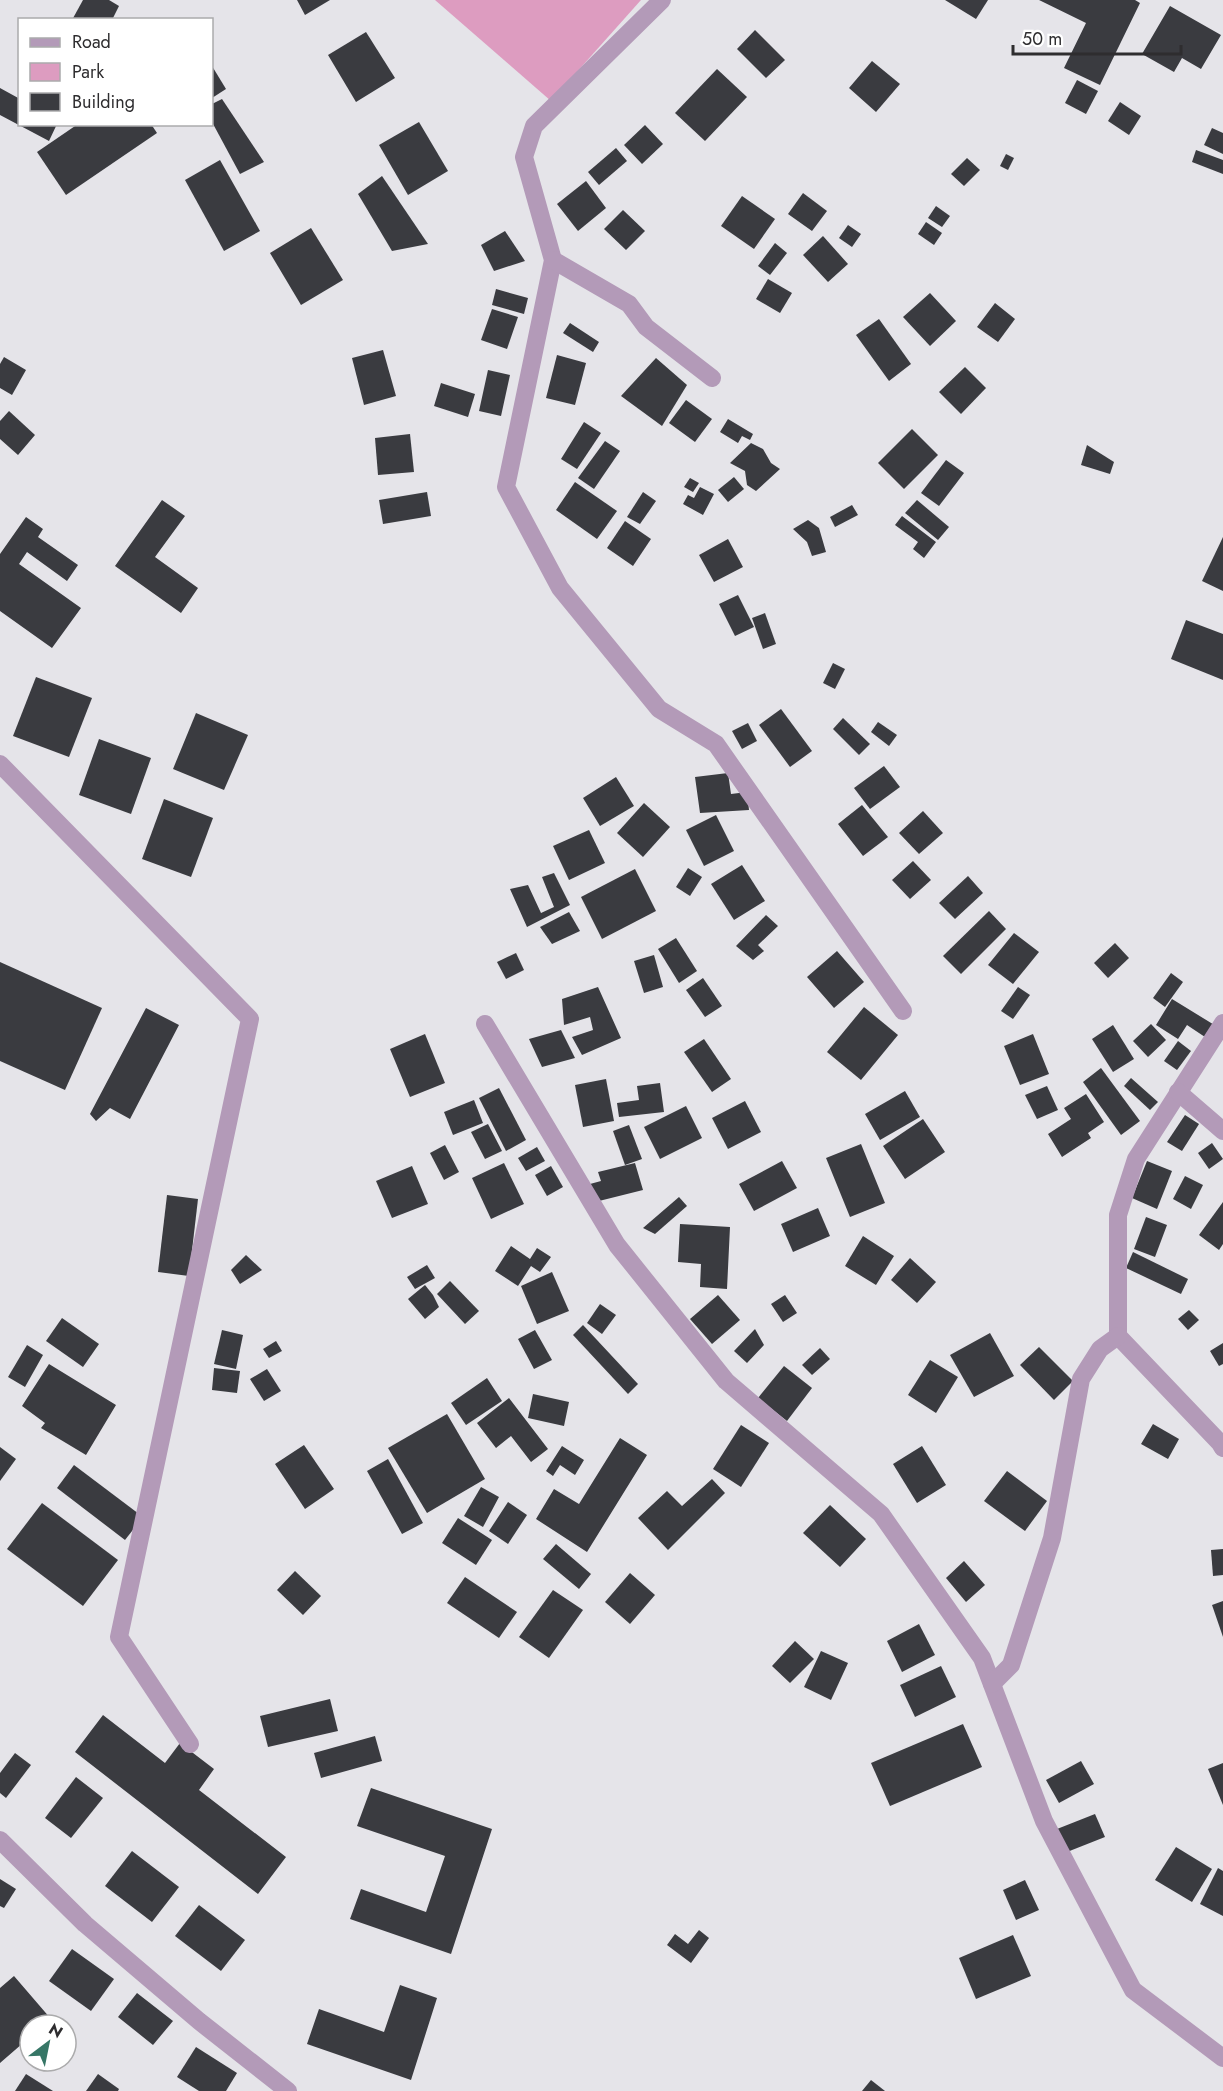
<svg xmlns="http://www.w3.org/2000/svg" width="1223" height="2091" font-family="Jost,sans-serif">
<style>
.green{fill:#dd9cc0}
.building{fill:#3a3b40}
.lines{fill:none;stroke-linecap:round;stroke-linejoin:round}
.street{stroke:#b39ab8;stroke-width:18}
</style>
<rect width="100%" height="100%" fill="#e5e4e9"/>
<!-- green -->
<polygon class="green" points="435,0 641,0 551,101"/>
<!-- building -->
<g class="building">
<polygon points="83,0 109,0 119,6 112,20 72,20"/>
<polygon points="297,0 330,0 305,15"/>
<polygon points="945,0 988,0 976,19"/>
<polygon points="1039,0 1135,0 1140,3 1100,85 1064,68 1086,23"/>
<polygon points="1170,6 1221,35 1201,69 1182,58 1174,72 1142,54"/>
<polygon points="755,30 785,60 766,78 737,49"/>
<polygon points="366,32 395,78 356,102 328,55"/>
<polygon points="872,61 900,84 876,112 849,88"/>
<polygon points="212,66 226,89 212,98"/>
<polygon points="717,69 747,97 705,141 675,113"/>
<polygon points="1077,80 1098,91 1086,114 1065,103"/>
<polygon points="0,88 20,99 20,124 57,124 49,141 0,115"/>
<polygon points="222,99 264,162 240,174 212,122 212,104"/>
<polygon points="1120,102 1141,116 1129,135 1108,121"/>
<polygon points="419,122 448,171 408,195 379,145"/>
<polygon points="78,124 151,124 157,133 66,195 37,152"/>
<polygon points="645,125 663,144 642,164 624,145"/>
<polygon points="1212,128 1223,133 1223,154 1204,145"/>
<polygon points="616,148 627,161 599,185 588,172"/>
<polygon points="1196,150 1223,160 1223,174 1192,162"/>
<polygon points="1006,154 1014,158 1008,170 1000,166"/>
<polygon points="967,158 980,170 964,186 951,174"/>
<polygon points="220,160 260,231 224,251 185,180"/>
<polygon points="382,176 428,244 392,251 358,194"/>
<polygon points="586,181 606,208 578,231 557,204"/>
<polygon points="803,193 827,211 812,231 788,214"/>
<polygon points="742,196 775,219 754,249 721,226"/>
<polygon points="936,206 950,216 942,227 928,218"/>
<polygon points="623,210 645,231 626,250 604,229"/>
<polygon points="926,222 942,233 934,245 918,234"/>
<polygon points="848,225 861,234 852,247 839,238"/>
<polygon points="311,228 343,280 301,305 270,253"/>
<polygon points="505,231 525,261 494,271 481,245"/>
<polygon points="823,236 848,264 828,282 803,255"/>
<polygon points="775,243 787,253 770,275 758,266"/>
<polygon points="768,279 792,293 780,313 756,299"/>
<polygon points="496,289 528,298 524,314 492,305"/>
<polygon points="930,293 956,321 930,346 903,317"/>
<polygon points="995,303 1015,319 998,342 977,327"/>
<polygon points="492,309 518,317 507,349 481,340"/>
<polygon points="879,319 911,364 889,381 856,335"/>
<polygon points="570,323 599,342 593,352 563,333"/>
<polygon points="383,350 396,396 364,405 352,358"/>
<polygon points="557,355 586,363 575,405 546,398"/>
<polygon points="4,357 26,370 12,395 0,388 0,364"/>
<polygon points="656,358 687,385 662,426 621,396"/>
<polygon points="965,367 986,388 961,414 939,392"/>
<polygon points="488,370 510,375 501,416 479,411"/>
<polygon points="441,383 475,394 468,417 434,406"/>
<polygon points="686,400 712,419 695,442 669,423"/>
<polygon points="9,411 35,435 18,455 0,439 0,421"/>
<polygon points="728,419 753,434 750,440 742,436 738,443 720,432"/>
<polygon points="584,422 601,433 577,469 561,459"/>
<polygon points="912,429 938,455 904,489 878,463"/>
<polygon points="410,434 414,472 378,475 375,438"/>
<polygon points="605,441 620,451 594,489 578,478"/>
<polygon points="751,443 763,449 771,463 780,469 756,491 747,485 745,471 730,463"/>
<polygon points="1087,445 1114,462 1110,474 1081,465"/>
<polygon points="946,460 964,473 939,506 921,493"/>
<polygon points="734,477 744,489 728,502 718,490"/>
<polygon points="690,478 699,483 693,492 684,487"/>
<polygon points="575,482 617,511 597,539 556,510"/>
<polygon points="700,487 714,494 703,515 683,504 688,495 694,498"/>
<polygon points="427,492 431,516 383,524 379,500"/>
<polygon points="643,492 656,501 640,524 627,517"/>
<polygon points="162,500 185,516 155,557 198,588 181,613 115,566"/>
<polygon points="917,500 949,527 938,540 905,513"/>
<polygon points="852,505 858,515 835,527 830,517"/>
<polygon points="902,516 936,542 924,558 913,549 918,542 895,525"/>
<polygon points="26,517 43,529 38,537 78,565 67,581 27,552 19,564 81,608 52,648 0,611 0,554"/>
<polygon points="808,520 819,528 826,552 812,556 807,542 793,529"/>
<polygon points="625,521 651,539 633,566 607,548"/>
<polygon points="1223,537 1223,591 1202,581"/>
<polygon points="728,539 743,567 714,582 699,555"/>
<polygon points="738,595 754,627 735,636 719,604"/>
<polygon points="765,613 776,644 763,649 752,618"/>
<polygon points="1186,620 1223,634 1223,680 1171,659"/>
<polygon points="833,663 845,669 835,689 823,683"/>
<polygon points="36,677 92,698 69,757 13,736"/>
<polygon points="781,709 812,751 790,767 759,725"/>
<polygon points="196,713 248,735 224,790 173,769"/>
<polygon points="843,718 870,744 859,755 833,729"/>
<polygon points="878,722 897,735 889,746 871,732"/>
<polygon points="748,723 757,741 742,749 732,731"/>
<polygon points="99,739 151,758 131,814 79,795"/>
<polygon points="884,766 900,787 870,809 854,788"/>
<polygon points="728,773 731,794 747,792 749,810 700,813 695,777"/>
<polygon points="616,777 634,806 600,826 583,798"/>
<polygon points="164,799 213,818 191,877 142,859"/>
<polygon points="644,803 670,827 643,857 617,833"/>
<polygon points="862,805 888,837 863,856 838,824"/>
<polygon points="923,811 943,833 919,854 899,833"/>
<polygon points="716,815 734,851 704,866 686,830"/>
<polygon points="589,830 605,863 569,880 553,846"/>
<polygon points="913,861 931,880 910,899 892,880"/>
<polygon points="742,865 765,901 734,920 711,884"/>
<polygon points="688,868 702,877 690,896 676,887"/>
<polygon points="635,869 656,911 602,939 581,897"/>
<polygon points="554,873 570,905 527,927 510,889 528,885 541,913 554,907 542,877"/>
<polygon points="968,876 983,893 955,919 939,903"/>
<polygon points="989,911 1006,929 961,974 943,956"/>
<polygon points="569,912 580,931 552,944 540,927"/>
<polygon points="766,915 778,926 758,945 764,951 753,960 736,946"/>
<polygon points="1014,933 1039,952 1013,984 988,965"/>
<polygon points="676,938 697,971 679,983 658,949"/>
<polygon points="1115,943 1129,958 1108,978 1094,963"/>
<polygon points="837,951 864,982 834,1008 807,977"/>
<polygon points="516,953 524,970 506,979 497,962"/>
<polygon points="654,955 663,987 644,993 634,961"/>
<polygon points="0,962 102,1008 65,1090 0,1061"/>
<polygon points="1171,973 1183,982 1165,1007 1153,998"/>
<polygon points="703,978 722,1006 705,1017 686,990"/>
<polygon points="598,987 621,1038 582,1055 572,1037 593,1030 590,1017 564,1025 562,999"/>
<polygon points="1018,987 1030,995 1013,1019 1001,1011"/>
<polygon points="1172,999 1216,1026 1208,1039 1187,1025 1178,1039 1156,1025"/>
<polygon points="864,1007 898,1035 861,1080 827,1052"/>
<polygon points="146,1008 179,1025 130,1119 110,1108 96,1121 90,1114"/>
<polygon points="1151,1024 1166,1040 1148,1057 1133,1041"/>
<polygon points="1113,1025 1134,1059 1113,1072 1092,1039"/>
<polygon points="561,1030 575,1058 542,1067 529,1039"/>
<polygon points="425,1034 445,1083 410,1097 390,1049"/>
<polygon points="1033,1034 1049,1074 1020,1085 1004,1046"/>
<polygon points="704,1039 731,1079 712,1092 684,1052"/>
<polygon points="1178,1041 1191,1051 1177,1070 1164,1061"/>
<polygon points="1101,1068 1140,1121 1121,1135 1083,1082"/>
<polygon points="1131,1078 1158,1102 1150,1110 1124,1086"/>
<polygon points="606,1079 614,1121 583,1127 575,1085"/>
<polygon points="660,1083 664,1112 619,1117 617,1103 639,1100 637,1086"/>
<polygon points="1047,1086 1058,1110 1037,1119 1025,1095"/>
<polygon points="499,1088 526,1140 506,1151 479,1098"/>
<polygon points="905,1091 920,1117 880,1140 865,1114"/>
<polygon points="1086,1094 1104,1122 1088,1133 1091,1138 1062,1157 1048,1134 1071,1119 1064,1108"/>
<polygon points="474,1100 483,1123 453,1135 444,1112"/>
<polygon points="745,1101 761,1132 728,1149 712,1118"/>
<polygon points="686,1106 702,1138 660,1159 644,1127"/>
<polygon points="1185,1115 1199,1124 1182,1151 1167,1142"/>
<polygon points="923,1119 945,1152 905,1179 883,1146"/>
<polygon points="488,1124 502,1151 485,1159 471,1132"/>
<polygon points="629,1125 642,1159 625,1165 613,1131"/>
<polygon points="1212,1143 1223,1159 1209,1169 1198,1153"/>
<polygon points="861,1144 885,1203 850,1217 826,1158"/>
<polygon points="445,1145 459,1172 444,1180 430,1153"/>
<polygon points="537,1147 545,1161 526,1171 518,1158"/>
<polygon points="782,1161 797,1188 754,1211 739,1184"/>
<polygon points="1147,1161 1172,1171 1157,1209 1132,1198"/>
<polygon points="504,1163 524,1204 491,1219 472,1178"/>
<polygon points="635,1163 643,1190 595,1202 590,1184 601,1181 598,1172"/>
<polygon points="412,1166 428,1204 392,1218 376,1181"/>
<polygon points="551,1166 563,1187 547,1196 535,1175"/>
<polygon points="1185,1176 1203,1185 1191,1209 1173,1199"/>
<polygon points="167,1195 198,1199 189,1276 158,1272"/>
<polygon points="679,1197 687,1206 655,1234 643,1228"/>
<polygon points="1223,1202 1223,1244 1219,1250 1199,1235"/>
<polygon points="818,1208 830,1236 793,1252 781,1224"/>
<polygon points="1146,1217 1167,1225 1155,1257 1134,1249"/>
<polygon points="680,1224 730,1227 727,1289 700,1287 701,1264 678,1262"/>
<polygon points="863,1236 894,1256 876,1285 845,1266"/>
<polygon points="511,1246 530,1259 537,1248 551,1257 540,1272 531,1266 518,1286 495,1271"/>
<polygon points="1133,1252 1188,1279 1181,1294 1126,1268"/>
<polygon points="246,1255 262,1270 240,1284 231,1270"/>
<polygon points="910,1258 936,1282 917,1303 891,1280"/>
<polygon points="427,1265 435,1278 415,1289 407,1277"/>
<polygon points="552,1272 569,1311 537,1324 521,1286"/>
<polygon points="450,1281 479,1311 465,1324 437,1294"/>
<polygon points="425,1285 433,1295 439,1307 425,1319 408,1299"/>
<polygon points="718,1295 740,1320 712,1344 690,1319"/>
<polygon points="785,1295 797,1313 783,1322 771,1304"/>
<polygon points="600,1304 616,1315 602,1334 587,1323"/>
<polygon points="1189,1310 1199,1320 1188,1330 1178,1319"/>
<polygon points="62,1318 99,1344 83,1367 46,1341"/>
<polygon points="583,1325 638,1384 628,1394 573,1335"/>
<polygon points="755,1329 764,1345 747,1363 734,1351"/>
<polygon points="222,1330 243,1335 236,1369 214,1364"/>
<polygon points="535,1330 552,1360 534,1369 518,1339"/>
<polygon points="990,1333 1014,1376 974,1397 950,1355"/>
<polygon points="276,1341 282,1351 269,1358 263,1349"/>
<polygon points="1223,1343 1223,1364 1219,1366 1210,1351"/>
<polygon points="27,1345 43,1355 25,1387 8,1377"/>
<polygon points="1039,1347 1073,1381 1054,1400 1020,1365"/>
<polygon points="820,1348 830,1359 812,1375 802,1365"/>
<polygon points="930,1360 958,1377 936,1413 908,1395"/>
<polygon points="49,1364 116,1405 86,1455 41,1428 45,1423 22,1406"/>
<polygon points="784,1366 812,1388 787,1421 758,1398"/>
<polygon points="214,1368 240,1371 237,1393 212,1390"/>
<polygon points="267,1369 281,1391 264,1401 250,1379"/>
<polygon points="487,1378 502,1401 466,1425 451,1403"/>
<polygon points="533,1394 569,1402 564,1426 528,1418"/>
<polygon points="509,1398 548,1449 531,1462 511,1436 496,1448 477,1423"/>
<polygon points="447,1414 485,1479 427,1513 388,1448"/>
<polygon points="1153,1424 1179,1439 1168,1459 1141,1444"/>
<polygon points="741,1425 769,1443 741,1487 713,1469"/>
<polygon points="620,1438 647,1455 587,1552 536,1519 554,1489 579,1504"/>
<polygon points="304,1445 334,1489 305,1509 275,1464"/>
<polygon points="562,1446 584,1460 575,1475 560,1465 553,1476 546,1471"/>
<polygon points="922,1446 946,1485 917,1503 893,1464"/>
<polygon points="0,1447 16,1459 0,1481"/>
<polygon points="388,1459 423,1523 402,1534 367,1471"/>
<polygon points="74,1465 143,1517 125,1540 57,1488"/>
<polygon points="1007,1471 1047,1501 1025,1531 984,1501"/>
<polygon points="712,1479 725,1493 668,1550 638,1518 667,1491 682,1506"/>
<polygon points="481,1487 499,1497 483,1527 464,1516"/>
<polygon points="508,1502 527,1515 508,1544 489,1531"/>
<polygon points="42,1503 118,1560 83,1606 7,1549"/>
<polygon points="830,1505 866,1539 840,1567 803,1533"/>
<polygon points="458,1518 492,1540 476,1565 442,1543"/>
<polygon points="556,1544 591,1574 579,1589 543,1559"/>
<polygon points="1223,1549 1223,1575 1213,1576 1211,1550"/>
<polygon points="964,1561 985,1585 966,1602 946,1578"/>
<polygon points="295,1571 321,1596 303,1615 277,1590"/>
<polygon points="630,1573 655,1595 630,1624 605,1602"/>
<polygon points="465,1577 517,1612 499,1638 447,1603"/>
<polygon points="553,1590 583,1610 549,1658 519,1637"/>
<polygon points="1223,1601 1223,1637 1212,1605"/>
<polygon points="919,1624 935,1655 902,1672 887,1641"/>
<polygon points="795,1641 814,1659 790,1683 772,1666"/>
<polygon points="821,1651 848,1663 831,1700 804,1687"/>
<polygon points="941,1666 956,1697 915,1717 900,1685"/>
<polygon points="330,1699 338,1731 268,1747 260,1716"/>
<polygon points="103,1715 165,1763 180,1743 214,1769 199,1790 286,1857 258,1894 75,1752"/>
<polygon points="963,1724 982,1767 890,1806 871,1763"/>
<polygon points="375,1736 382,1761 321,1778 314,1753"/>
<polygon points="15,1753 31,1765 6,1798 0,1793 0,1773"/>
<polygon points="1081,1761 1094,1784 1059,1803 1046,1780"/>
<polygon points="1223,1763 1223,1805 1208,1769"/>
<polygon points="76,1777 103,1798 71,1838 45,1818"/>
<polygon points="371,1788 492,1829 451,1954 350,1919 361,1889 426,1912 445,1856 357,1826"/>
<polygon points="1095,1814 1105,1837 1067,1852 1057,1829"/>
<polygon points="1176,1847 1212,1869 1192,1902 1155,1880"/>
<polygon points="132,1851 179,1887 152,1922 105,1886"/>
<polygon points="1218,1868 1223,1871 1223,1916 1200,1904"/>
<polygon points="0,1879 16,1889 4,1908 0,1906"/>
<polygon points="1025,1880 1039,1910 1016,1920 1003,1890"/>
<polygon points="199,1905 245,1940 221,1971 175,1936"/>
<polygon points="699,1930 709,1938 691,1963 667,1945 675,1934 688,1944"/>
<polygon points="1013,1935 1031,1976 976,1999 959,1958"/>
<polygon points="72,1949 114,1979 91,2011 49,1981"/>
<polygon points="14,1976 51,2019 44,2025 30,2025 30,2037 0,2063 0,1988"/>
<polygon points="400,1985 437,1998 411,2080 307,2044 319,2009 384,2032"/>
<polygon points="137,1993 173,2021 153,2045 118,2017"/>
<polygon points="196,2047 237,2073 226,2091 199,2091 177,2077"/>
<polygon points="26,2074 53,2091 15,2091"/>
<polygon points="98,2074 119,2089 118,2091 86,2091"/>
<polygon points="871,2080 885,2091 862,2091"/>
</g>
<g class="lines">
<!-- street -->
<g class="street">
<polyline points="662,0 534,126 524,157 553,260 506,487 560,588 659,709 716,744 903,1011"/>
<polyline points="553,260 629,304 646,327 712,378"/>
<polyline points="0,764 250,1019 119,1637 190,1744"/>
<polyline points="1223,1023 1136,1159 1118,1215 1118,1336 1220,1443 1223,1448"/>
<polyline points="485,1024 617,1245 726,1381 881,1514 982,1658 1044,1821 1133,1990 1223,2058"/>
<polyline points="1178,1092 1223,1131"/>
<polyline points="992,1684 1011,1665 1052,1538 1081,1379 1100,1349 1118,1336"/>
<polyline points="0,1840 85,1924 199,2021 288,2091"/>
</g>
</g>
<!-- legend -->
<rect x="18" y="18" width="195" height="108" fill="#ffffff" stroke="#ababac" stroke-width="1.5"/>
<rect x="30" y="38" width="30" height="9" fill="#b39ab8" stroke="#ababac" stroke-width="1.5"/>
<text x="72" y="48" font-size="18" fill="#2e2d2f">Road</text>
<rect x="30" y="63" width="30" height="18" fill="#dd9cc0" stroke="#ababac" stroke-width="1.5"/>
<text x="72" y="78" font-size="18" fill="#2e2d2f">Park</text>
<rect x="30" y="93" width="30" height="18" fill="#3a3b40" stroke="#ababac" stroke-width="1.5"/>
<text x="72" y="108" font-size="18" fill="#2e2d2f">Building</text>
<!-- north arrow -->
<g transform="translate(48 2043) rotate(32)"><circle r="28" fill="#ffffff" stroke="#ababac" stroke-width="1.5"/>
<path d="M0-4.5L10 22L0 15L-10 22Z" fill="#367666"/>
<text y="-9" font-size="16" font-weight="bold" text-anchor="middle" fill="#2e2d2f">N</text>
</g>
<!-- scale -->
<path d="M1013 45v9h168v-9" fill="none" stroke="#2e2d2f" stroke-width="3"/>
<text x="1022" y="45" font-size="18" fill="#2e2d2f" stroke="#ffffff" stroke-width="4.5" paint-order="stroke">50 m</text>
</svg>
